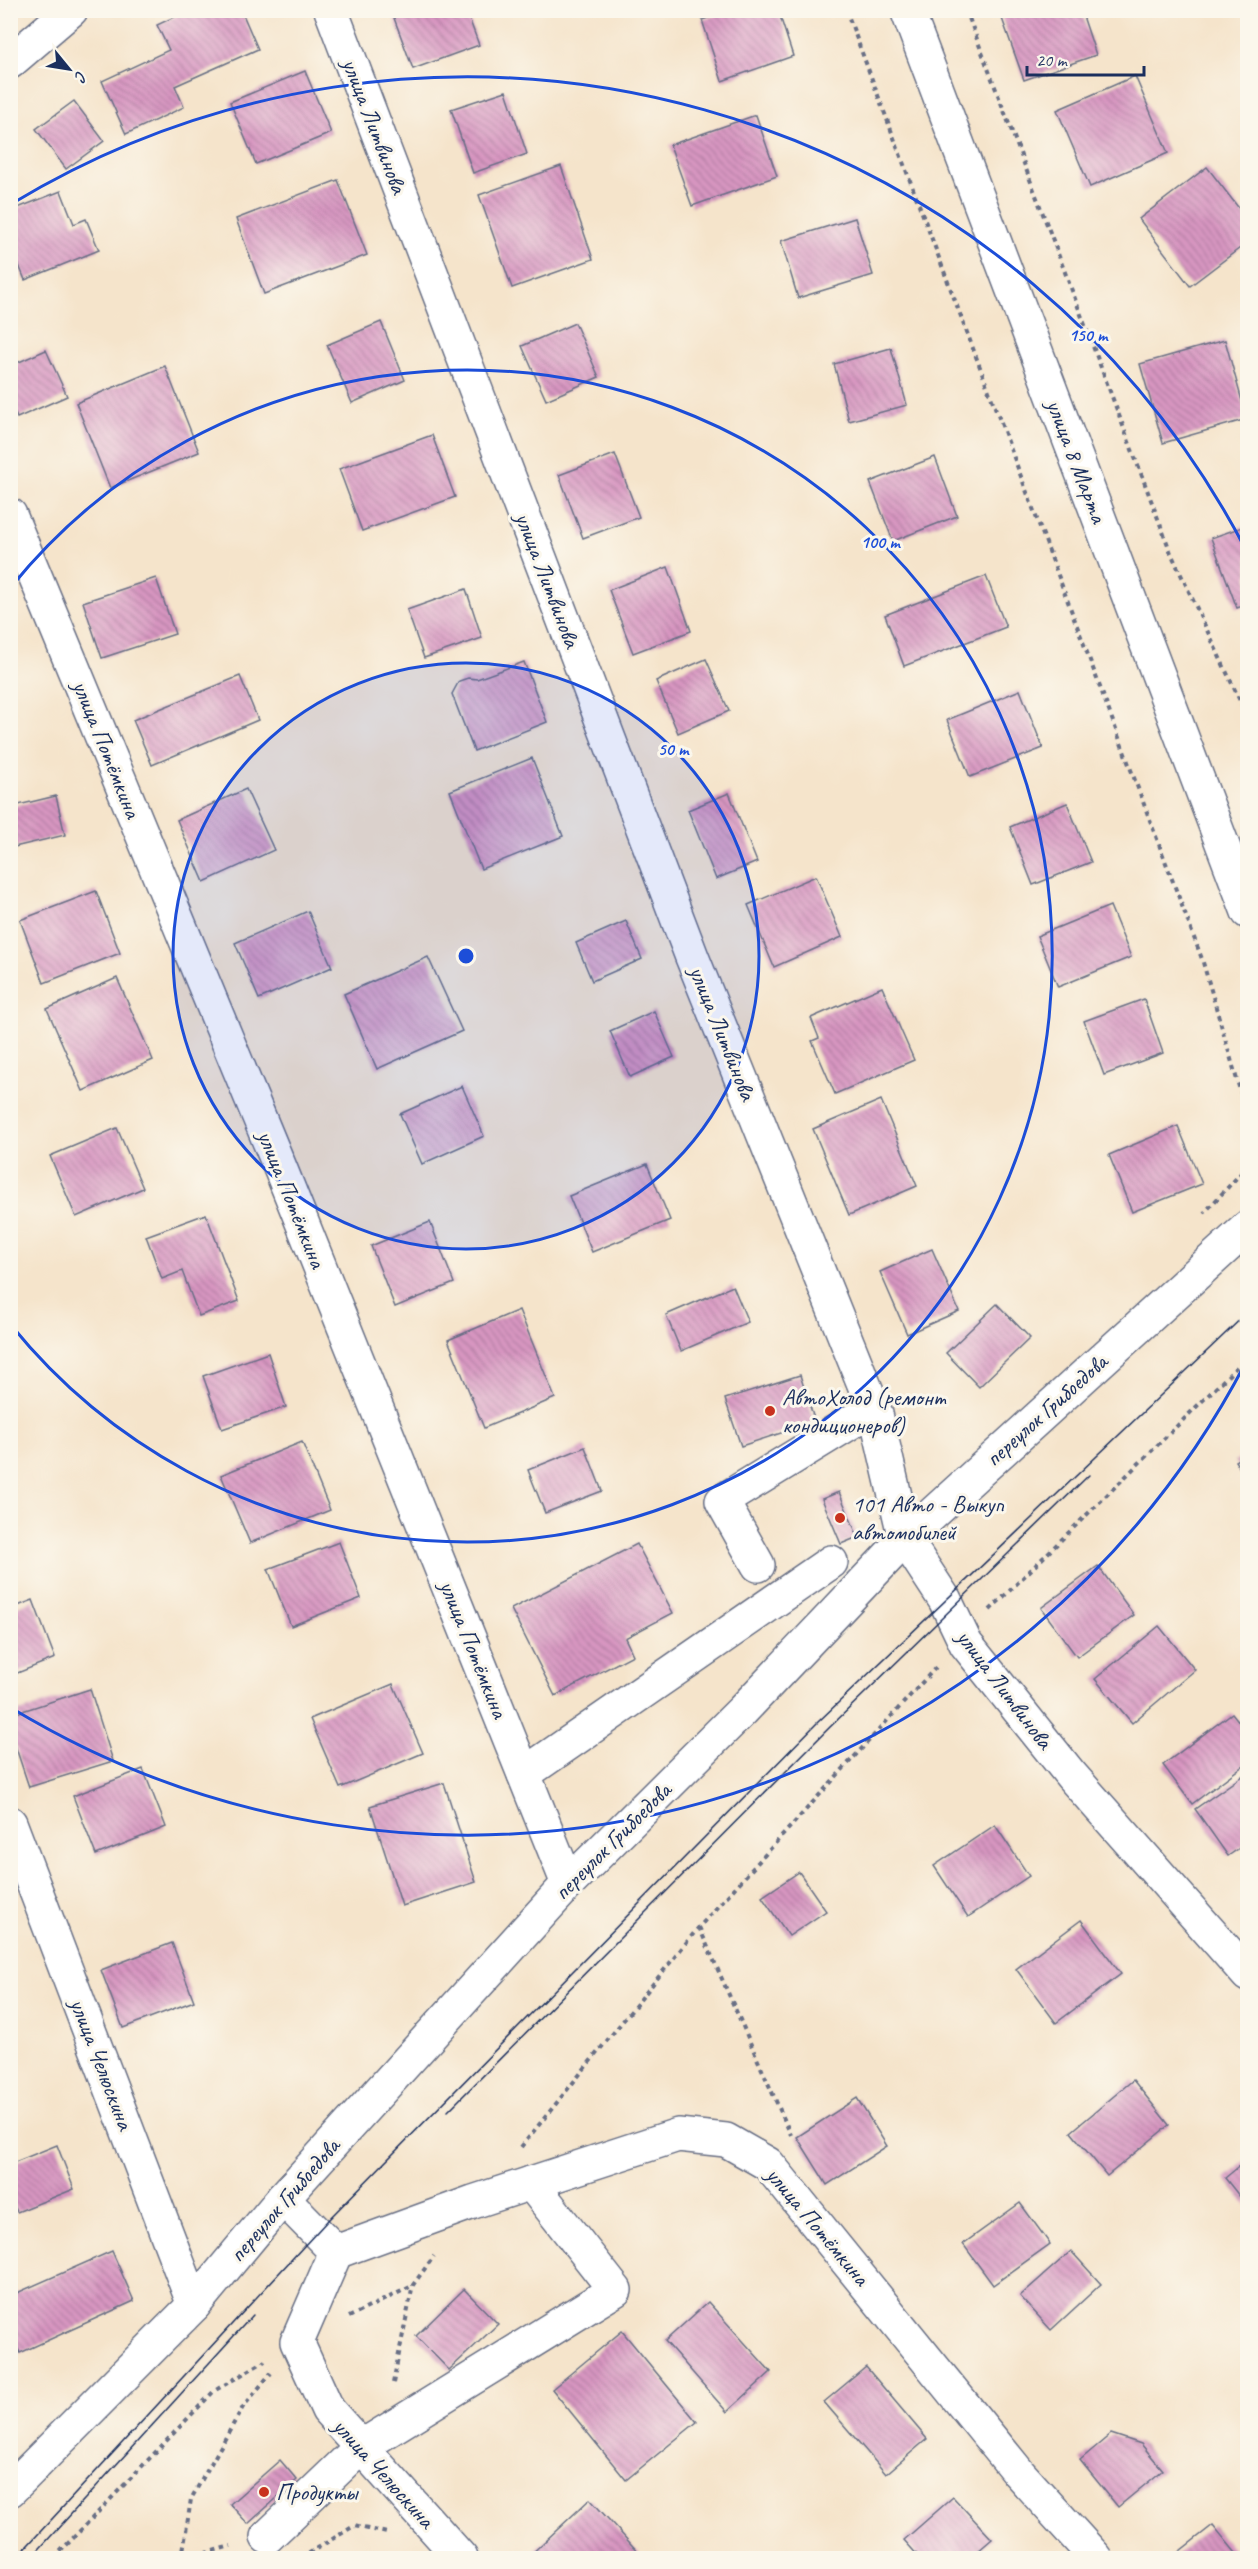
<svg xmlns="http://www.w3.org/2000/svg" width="1258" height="2569" font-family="Caveat,sans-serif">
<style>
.building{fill:url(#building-back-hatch)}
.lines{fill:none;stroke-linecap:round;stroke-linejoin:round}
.minor-casing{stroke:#676e84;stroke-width:36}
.path{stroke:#676e84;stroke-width:4;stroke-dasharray:4.5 4.5;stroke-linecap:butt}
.minor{stroke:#fff;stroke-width:33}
.tram{stroke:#1b2f5e;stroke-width:1.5}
.ring{fill:none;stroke:#1d4ed8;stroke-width:3}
.poi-dot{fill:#c8321e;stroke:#fbf7ec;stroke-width:2}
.labels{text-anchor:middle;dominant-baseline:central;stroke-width:6;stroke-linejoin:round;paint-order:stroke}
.street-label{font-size:24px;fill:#1b2f5e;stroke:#fbf7ec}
.poi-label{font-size:24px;fill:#1b2f5e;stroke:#fbf7ec;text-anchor:start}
.centre{fill:#1d4ed8;stroke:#fbf7ec;stroke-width:3}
.ring-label{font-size:18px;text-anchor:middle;font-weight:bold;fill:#1d4ed8;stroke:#fbf7ec;stroke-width:6;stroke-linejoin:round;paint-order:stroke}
</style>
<defs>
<pattern id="building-back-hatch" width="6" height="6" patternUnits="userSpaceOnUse" patternTransform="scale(1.5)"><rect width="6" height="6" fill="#d896c1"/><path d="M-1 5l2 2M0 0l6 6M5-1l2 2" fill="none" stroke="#ae7ba0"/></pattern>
</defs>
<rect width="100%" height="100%" fill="#fbf7ec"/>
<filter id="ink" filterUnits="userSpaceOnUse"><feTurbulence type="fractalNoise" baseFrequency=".0167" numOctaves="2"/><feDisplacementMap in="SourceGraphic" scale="12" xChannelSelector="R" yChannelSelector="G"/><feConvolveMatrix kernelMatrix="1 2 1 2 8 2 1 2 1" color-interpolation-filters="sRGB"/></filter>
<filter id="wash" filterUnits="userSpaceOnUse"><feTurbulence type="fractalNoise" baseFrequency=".008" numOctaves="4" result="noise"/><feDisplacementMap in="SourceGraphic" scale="24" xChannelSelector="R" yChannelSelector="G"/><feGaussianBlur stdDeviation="1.35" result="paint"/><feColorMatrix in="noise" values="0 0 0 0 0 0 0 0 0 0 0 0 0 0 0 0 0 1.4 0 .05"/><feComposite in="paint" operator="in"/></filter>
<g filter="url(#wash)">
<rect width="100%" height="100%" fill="#f5e4cb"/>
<g id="blocks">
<!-- building -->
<g class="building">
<polygon points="189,10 241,10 258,49 175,86 184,107 126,134 102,81 169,50 157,25"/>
<polygon points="391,10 466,10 479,45 413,69"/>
<polygon points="731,10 778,10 793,56 722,81 702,20"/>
<polygon points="999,10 1081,10 1096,55 1024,80"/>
<polygon points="305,71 331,133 256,164 230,102"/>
<polygon points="1135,76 1168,153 1090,187 1057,110"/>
<polygon points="506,91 527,154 473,173 451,109"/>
<polygon points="74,101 104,141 66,169 36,129"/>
<polygon points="756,115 777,176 692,206 670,145"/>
<polygon points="561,166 593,259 512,288 479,195"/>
<polygon points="1207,167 1248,220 1248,242 1190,286 1139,219"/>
<polygon points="338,180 367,255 264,294 236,219"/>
<polygon points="61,191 74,224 86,219 99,250 25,280 10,243 10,211"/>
<polygon points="855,218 873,275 798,298 781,241"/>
<polygon points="381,322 405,380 352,403 327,345"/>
<polygon points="575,323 599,377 546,400 522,346"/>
<polygon points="1225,340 1247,419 1163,443 1140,364"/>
<polygon points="891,348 907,405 849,421 834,364"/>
<polygon points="46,350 67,396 17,418 10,403 10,366"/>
<polygon points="165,366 199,452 110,488 76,403"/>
<polygon points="432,435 455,497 362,531 339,469"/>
<polygon points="615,454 639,517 583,538 559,475"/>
<polygon points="935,457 957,516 893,541 870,482"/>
<polygon points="1248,525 1248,604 1237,608 1211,538"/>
<polygon points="668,567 691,631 633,653 609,590"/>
<polygon points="986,576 1006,627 904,666 885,615"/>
<polygon points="156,578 175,634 102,658 83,602"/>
<polygon points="466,589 482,638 424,658 407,610"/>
<polygon points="706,659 729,711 678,733 656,681"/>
<polygon points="524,662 547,722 474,751 452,694 459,681 468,678 477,679"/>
<polygon points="240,676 258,720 152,765 133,720"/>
<polygon points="1020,690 1043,748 970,777 947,720"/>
<polygon points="532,758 563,836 481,869 450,791"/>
<polygon points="246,789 274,850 204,882 177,820"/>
<polygon points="729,793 757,862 716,879 688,810"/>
<polygon points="56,796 65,835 10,848 10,807"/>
<polygon points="1067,803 1091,862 1033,885 1010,827"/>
<polygon points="816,876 842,937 774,967 748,905"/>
<polygon points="96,891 120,953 44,983 20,920"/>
<polygon points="1110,906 1131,957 1058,987 1037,936"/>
<polygon points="308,911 332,967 259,999 235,943"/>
<polygon points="626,921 642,959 592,981 576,943"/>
<polygon points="428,957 462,1031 377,1069 344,994"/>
<polygon points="117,978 153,1060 83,1091 47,1009"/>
<polygon points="882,987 914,1060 835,1094 812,1041 819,1038 811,1018"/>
<polygon points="1144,999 1163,1053 1104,1075 1084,1021"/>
<polygon points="654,1011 674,1057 630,1077 610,1031"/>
<polygon points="462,1086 484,1136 422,1164 400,1114"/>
<polygon points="881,1100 917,1186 849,1215 813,1129"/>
<polygon points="1178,1126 1202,1184 1132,1212 1109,1155"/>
<polygon points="117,1128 143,1188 76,1217 50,1156"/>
<polygon points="647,1164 670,1220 592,1252 569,1196"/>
<polygon points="206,1214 239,1301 199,1316 182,1271 162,1279 146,1236"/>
<polygon points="430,1222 454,1283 395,1307 371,1246"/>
<polygon points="932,1249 959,1311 907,1334 880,1272"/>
<polygon points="733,1286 748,1322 681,1351 666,1315"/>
<polygon points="997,1304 1030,1338 979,1387 946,1353"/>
<polygon points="519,1310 555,1398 484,1428 448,1340"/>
<polygon points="268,1353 286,1407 222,1429 203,1376"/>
<polygon points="800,1375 815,1422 741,1446 725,1399"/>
<polygon points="302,1442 330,1510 250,1543 221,1475"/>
<polygon points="585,1447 602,1491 545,1513 528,1470"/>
<polygon points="1248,1453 1248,1481 1235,1461"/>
<polygon points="839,1492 858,1537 841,1544 822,1499"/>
<polygon points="339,1542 361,1598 291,1626 268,1569"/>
<polygon points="637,1544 673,1613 625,1638 633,1655 555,1696 511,1609"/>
<polygon points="1098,1566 1134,1615 1077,1657 1041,1608"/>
<polygon points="33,1600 55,1658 10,1676 10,1609"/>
<polygon points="1159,1626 1195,1670 1132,1723 1095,1679"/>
<polygon points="393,1684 423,1753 340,1788 310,1719"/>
<polygon points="90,1689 113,1761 29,1787 10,1730 10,1715"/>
<polygon points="1232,1713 1248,1733 1248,1762 1192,1804 1163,1765"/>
<polygon points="143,1769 166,1827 96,1855 73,1796"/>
<polygon points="1248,1772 1248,1842 1228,1856 1195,1809"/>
<polygon points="444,1783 476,1882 402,1906 370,1806"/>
<polygon points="995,1825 1029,1876 968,1917 934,1866"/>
<polygon points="799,1872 826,1911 789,1936 762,1897"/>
<polygon points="1081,1920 1121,1974 1056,2023 1016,1969"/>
<polygon points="172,1943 194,2001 123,2028 101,1970"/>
<polygon points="10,2036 17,2052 10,2054"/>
<polygon points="1133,2080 1169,2125 1107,2176 1071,2132"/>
<polygon points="857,2098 887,2146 827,2185 797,2137"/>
<polygon points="57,2145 74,2189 17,2212 10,2196 10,2164"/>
<polygon points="1248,2159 1248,2207 1225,2178"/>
<polygon points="1020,2203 1050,2244 993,2285 963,2244"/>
<polygon points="112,2251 134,2301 20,2353 10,2331 10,2296"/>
<polygon points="1071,2251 1101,2284 1051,2330 1020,2296"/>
<polygon points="464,2289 498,2324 449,2370 416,2336"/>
<polygon points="708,2302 771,2372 727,2412 665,2341"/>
<polygon points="622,2331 697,2422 626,2480 552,2389"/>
<polygon points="866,2367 927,2439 886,2474 824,2402"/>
<polygon points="1111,2434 1141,2444 1163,2470 1118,2507 1080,2460"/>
<polygon points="280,2460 297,2480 248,2524 230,2504"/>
<polygon points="953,2497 992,2539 970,2558 920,2558 904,2540"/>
<polygon points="590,2499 640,2554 635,2558 527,2558"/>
<polygon points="1213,2525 1240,2558 1171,2558"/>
</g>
</g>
</g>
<g filter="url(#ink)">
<use href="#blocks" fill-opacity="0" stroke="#676e84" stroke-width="1.5"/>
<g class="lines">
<!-- minor casing -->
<g class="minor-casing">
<g id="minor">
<polyline points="331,10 692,957 876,1414 905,1539 945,1600 966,1644 1071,1775 1248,1975"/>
<polyline points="907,10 1248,912"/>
<polyline points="10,62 71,10"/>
<polyline points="10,515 281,1170 568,1884"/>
<polyline points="758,1565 722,1501 874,1408"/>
<polyline points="524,1774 831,1562"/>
<polyline points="10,1823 194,2305"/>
<polyline points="283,2198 336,2252 473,2202 678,2135 726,2140 768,2164 1018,2472 1096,2558"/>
<polyline points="336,2252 297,2342 328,2410 461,2558"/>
<polyline points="10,2490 194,2305 283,2198 568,1884 743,1710 905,1539 1248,1227"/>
<polyline points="267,2537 361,2447 615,2290 531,2183"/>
</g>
</g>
<!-- path -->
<g class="path">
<polyline points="846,10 1202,959 1246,1111 1243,1171 1204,1213"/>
<polyline points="966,10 1171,553 1248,718"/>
<polyline points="990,1610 1248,1356"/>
<polyline points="699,1927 791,2135"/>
<polyline points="521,2147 699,1927 938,1665"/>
<polyline points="349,2317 412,2286"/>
<polyline points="393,2383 413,2285 434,2256"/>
<polyline points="54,2558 214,2391 265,2361"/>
<polyline points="182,2558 191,2499 243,2407 271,2373"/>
<polyline points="187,2558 231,2546"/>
<polyline points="301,2558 354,2526 387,2533"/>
</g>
<!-- minor -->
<use href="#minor" class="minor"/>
<!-- tram -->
<g class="tram">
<polyline points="448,2111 829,1728 1089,1475"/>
<polyline points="16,2558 328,2220 818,1722 1248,1312"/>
<polyline points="31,2558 253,2315"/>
</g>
</g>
</g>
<!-- distance rings -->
<circle cx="466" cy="956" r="293" fill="#1d4ed8" fill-opacity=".12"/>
<g class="ring">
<circle cx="466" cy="956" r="293"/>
<path d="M11 587A586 586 0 1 1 11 1325"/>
<path d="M1246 1362A879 879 0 0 1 13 1709M13 203A879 879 0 0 1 1246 550"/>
</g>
<!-- markers -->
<g class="poi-dot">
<circle cx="770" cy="1411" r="6"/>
<circle cx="840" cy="1518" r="6"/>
<circle cx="264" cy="2492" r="6"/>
</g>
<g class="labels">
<!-- street labels -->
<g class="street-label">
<text transform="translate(375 126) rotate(69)">улица Литвинова</text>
<text transform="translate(1077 461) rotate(69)">улица 8 Марта</text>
<text transform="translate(548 580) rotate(69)">улица Литвинова</text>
<text transform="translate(107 749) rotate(68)">улица Потёмкина</text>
<text transform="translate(723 1033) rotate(68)">улица Литвинова</text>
<text transform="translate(292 1199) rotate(68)">улица Потёмкина</text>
<text transform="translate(1046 1410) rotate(-42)">переулок Грибоедова</text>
<text transform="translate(474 1649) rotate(68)">улица Потёмкина</text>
<text transform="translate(1005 1689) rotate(53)">улица Литвинова</text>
<text transform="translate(612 1841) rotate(-45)">переулок Грибоедова</text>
<text transform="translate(102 2064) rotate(69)">улица Челюскина</text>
<text transform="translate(284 2200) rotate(-49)">переулок Грибоедова</text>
<text transform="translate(818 2226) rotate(50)">улица Потёмкина</text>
<text transform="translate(384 2473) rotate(48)">улица Челюскина</text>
</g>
<!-- poi labels -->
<g class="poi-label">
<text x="782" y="1397">АвтоХолод (ремонт<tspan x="782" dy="28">кондиционеров)</tspan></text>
<text x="852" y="1504">101 Авто - Выкуп<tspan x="852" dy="28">автомобилей</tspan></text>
<text x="276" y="2492">Продукты</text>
</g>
</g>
<circle cx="466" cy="956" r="9" class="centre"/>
<g class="ring-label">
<text x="1088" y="341">150 m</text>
<text x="880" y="548">100 m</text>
<text x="673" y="755">50 m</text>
</g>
<!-- margin -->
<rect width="1258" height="2569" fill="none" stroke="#fbf7ec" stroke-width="36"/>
<!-- north arrow -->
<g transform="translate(69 69) rotate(120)" stroke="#fbf7ec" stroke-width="4.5" paint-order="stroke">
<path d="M0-4.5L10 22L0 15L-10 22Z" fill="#1b2f5e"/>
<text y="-9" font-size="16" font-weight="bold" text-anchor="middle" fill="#1b2f5e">С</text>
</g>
<!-- scale -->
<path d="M1027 66v9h117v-9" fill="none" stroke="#1b2f5e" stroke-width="3"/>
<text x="1036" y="66" font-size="18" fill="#1b2f5e" stroke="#fbf7ec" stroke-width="4.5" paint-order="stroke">20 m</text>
</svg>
